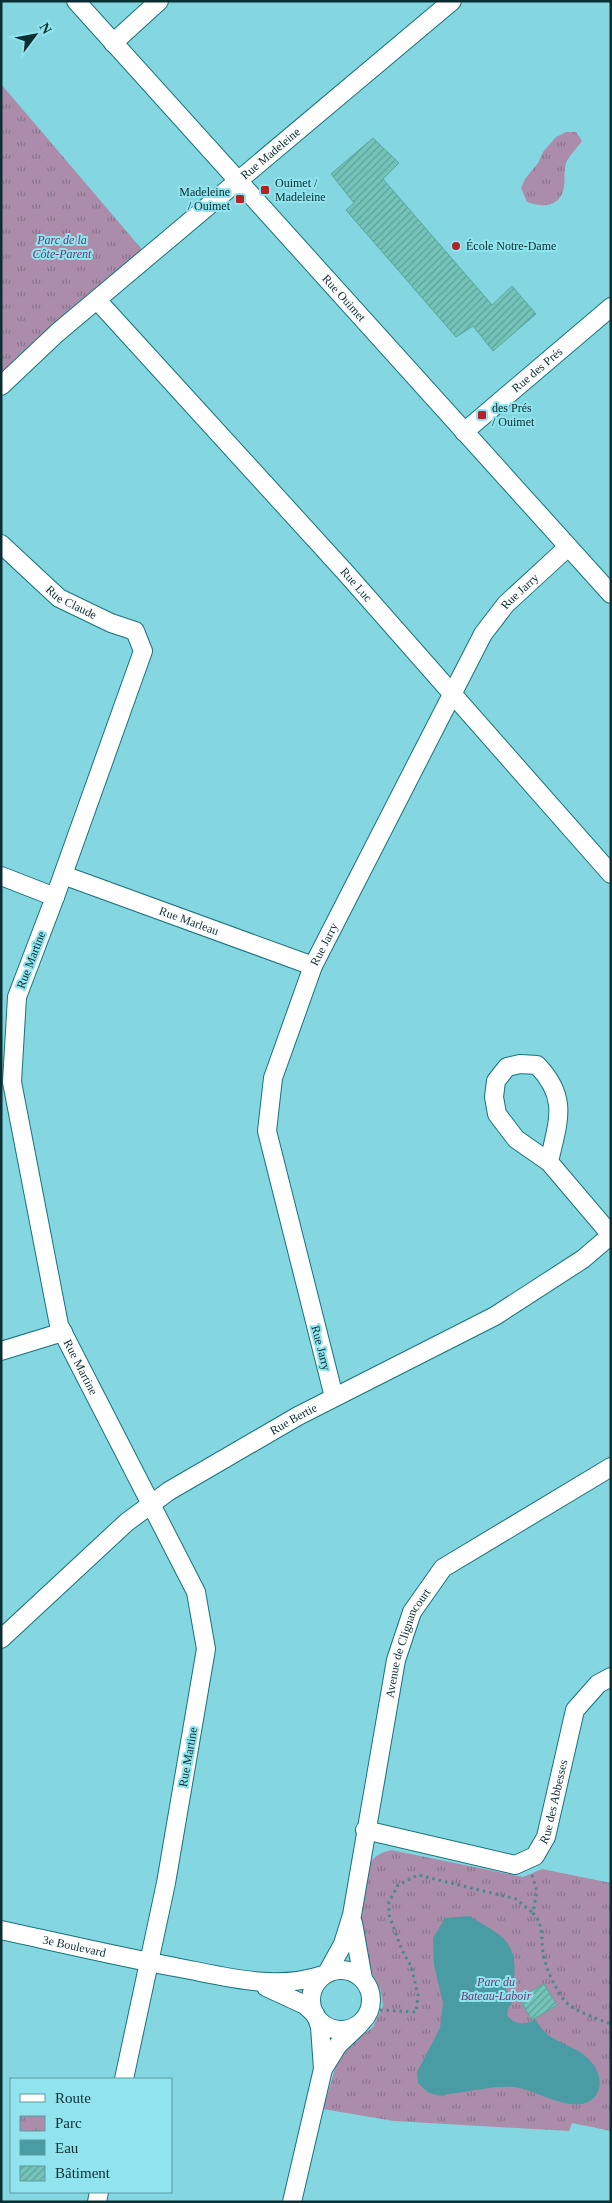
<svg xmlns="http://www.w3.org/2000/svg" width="612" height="2203" font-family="Georgia,serif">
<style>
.park{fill:url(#park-tufts)}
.water{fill:#499ba4}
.building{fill:url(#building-hatch);stroke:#57a89e}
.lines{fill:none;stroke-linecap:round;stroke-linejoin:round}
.minor-casing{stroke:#17737c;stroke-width:20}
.path{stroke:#4a878e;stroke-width:3;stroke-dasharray:2.5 4;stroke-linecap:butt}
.minor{stroke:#fff;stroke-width:18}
.poi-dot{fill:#b32227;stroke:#91e4ed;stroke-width:2}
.labels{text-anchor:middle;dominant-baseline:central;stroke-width:4;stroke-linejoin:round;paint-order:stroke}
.street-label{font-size:12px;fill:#0a2e32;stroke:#91e4ed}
.poi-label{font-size:12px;fill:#0a2e32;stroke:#91e4ed;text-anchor:start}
.park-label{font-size:12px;font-style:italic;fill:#6e3870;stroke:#91e4ed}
</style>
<defs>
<pattern id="park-tufts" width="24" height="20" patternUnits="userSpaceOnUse" patternTransform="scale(1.25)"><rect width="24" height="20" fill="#ab8dab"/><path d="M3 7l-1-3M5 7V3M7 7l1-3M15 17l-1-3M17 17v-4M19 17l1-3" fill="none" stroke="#89748c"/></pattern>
<pattern id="building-hatch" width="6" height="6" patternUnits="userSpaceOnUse" patternTransform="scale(1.25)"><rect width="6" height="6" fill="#74c4ba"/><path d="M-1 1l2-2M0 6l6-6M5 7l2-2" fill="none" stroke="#5da098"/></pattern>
</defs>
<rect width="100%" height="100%" fill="#84d6e0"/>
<!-- park -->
<g class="park">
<polygon points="1,84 145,253 1,378"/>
<path d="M 566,132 L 576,132 L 582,141 C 577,148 569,156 566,163 C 563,172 566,182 563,191 C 558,208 540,207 527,202 L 521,188 L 525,179 L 538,163 L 543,152 L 556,137 Z"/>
<path d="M 391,1850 L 523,1877 L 542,1869 L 611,1883 L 611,2131 L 572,2123 L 569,2131 L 394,2121 L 323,2109 L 340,2052 L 373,2027 L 383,2006 L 381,1991 L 366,1961 L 361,1925 L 368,1866 C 374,1856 380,1853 391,1850 Z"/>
</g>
<!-- water -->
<path class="water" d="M 469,1916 C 501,1935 518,1940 514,1980 L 504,1985 L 512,2003 L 508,2009 L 507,2015 C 515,2026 524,2024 536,2020 C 539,2025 543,2031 548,2035 C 564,2046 584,2049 595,2067 C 600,2076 602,2086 596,2095 C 578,2119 539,2090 514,2087 C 489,2085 462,2094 438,2095 L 429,2093 L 418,2083 L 417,2072 L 440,2028 L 443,2003 L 434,1965 L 433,1938 L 445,1918 Z"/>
<!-- building -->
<g class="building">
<polygon points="373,138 399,163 383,179 492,305 512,286 536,314 493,351 473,326 456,337 346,210 354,203 331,174"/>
<polygon points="544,1984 557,2005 532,2020 519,1998"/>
</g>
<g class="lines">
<!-- minor casing -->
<g class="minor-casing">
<g id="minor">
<path id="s1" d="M 76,1 L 611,594"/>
<polyline points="113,43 159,1"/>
<path id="s2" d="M 97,300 L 345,572 L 611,874"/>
<path id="s3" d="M 1,386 L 57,333 L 452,1"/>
<path id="s4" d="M 464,432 L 611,307"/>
<path id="s5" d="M 1,544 L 59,598 L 111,623 L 135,631 L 143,651 L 55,897 L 17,997 L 12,1082 L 59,1325 L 196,1592 L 206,1649 L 166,1883 L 124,2079"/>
<path id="s6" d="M 63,875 L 313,966"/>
<polyline points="1,876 55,897"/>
<path d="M 549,1162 C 558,1121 569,1098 537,1065 L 520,1064 L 507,1067 L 496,1081 L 494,1097 L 497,1114 L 516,1139 L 549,1162 L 611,1235"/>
<polyline points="1,1351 63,1332"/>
<path id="s7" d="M 334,1397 L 267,1131 L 273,1078 L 313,966 L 483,634 L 506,604 L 568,547"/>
<path id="s8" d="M 1,1639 L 127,1522 L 169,1491 L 298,1416 L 495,1316 L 583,1259 L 611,1235"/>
<path id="s9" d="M 365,1830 L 515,1865 L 535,1856 L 546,1837 L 575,1710 L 598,1684 L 611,1677"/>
<polyline points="353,1923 363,1979"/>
<path id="s10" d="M 1,1930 C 61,1943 120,1957 180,1968 C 228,1977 275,1991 323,1975"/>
<circle cx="341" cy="2000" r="30"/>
<path id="s11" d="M 327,1973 L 343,1944 L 352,1915 L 396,1660 L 412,1612 L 443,1568 L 611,1467"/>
<polyline points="266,1987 305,2005 315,2014"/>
<polyline points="317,2018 320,2027 323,2069"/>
<polyline points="97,2202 99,2192"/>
<polyline points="292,2202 323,2069 338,2045 359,2025"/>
</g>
</g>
<!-- path -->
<g class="path">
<path d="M 532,1875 L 537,1891 L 533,1913 C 544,1925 541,1939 543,1953 C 545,1967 558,1996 569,2005 C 580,2013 598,2019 611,2024"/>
<polyline points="380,2010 416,2012 418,1995 411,1966 402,1950 389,1915 389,1902 398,1885 418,1875 516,1899 533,1913"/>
</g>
<!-- minor -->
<use href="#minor" class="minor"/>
</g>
<!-- markers -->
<g class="poi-dot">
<rect x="260" y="185" width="10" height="10" rx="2.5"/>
<rect x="235" y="194" width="10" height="10" rx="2.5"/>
<circle cx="456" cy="246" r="5"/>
<rect x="477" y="410" width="10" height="10" rx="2.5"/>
</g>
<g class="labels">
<!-- street labels -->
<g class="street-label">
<text stroke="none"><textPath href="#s3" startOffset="356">Rue Madeleine</textPath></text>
<text stroke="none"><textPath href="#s1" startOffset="400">Rue Ouimet</textPath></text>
<text stroke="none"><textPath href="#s4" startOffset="96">Rue des Prés</textPath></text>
<text stroke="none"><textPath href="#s2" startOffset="385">Rue Luc</textPath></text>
<text stroke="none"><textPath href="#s7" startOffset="876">Rue Jarry</textPath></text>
<text stroke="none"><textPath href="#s5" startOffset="92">Rue Claude</textPath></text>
<text stroke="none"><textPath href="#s6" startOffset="134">Rue Marleau</textPath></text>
<text stroke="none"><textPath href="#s7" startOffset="471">Rue Jarry</textPath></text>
<text transform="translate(31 960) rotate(-69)">Rue Martine</text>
<text transform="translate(321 1348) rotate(75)">Rue Jarry</text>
<text stroke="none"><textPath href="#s5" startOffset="932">Rue Martine</textPath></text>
<text stroke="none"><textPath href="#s8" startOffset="368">Rue Bertie</textPath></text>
<text stroke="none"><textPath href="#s11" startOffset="342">Avenue de Clignancourt</textPath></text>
<text transform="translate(188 1757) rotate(-80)">Rue Martine</text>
<text stroke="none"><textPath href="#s9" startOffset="234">Rue des Abbesses</textPath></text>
<text stroke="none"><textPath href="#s10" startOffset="75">3e Boulevard</textPath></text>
</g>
<!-- poi labels -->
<g class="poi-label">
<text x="275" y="183">Ouimet /<tspan x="275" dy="14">Madeleine</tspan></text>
<text x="230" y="192" text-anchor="end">Madeleine<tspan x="230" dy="14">/ Ouimet</tspan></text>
<text x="466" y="246">École Notre-Dame</text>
<text x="492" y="408">des Prés<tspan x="492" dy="14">/ Ouimet</tspan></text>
</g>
<!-- park labels -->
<g class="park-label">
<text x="62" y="240">Parc de la<tspan x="62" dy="14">Côte-Parent</tspan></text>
<text x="496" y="1982">Parc du<tspan x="496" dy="14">Bateau-Laboir</tspan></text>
</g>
</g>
<!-- border -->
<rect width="612" height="2203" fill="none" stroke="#0a2e32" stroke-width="5"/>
<!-- legend -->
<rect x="10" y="2078" width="162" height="115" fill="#91e4ed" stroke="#5b9ba2"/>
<rect x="20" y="2094" width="25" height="8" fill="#ffffff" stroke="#5b9ba2"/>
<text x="55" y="2103" font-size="15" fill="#0a2e32">Route</text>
<rect x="20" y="2116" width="25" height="15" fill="url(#park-tufts)" stroke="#5b9ba2"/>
<text x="55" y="2128" font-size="15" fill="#0a2e32">Parc</text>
<rect x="20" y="2140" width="25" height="15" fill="#499ba4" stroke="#5b9ba2"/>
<text x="55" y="2153" font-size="15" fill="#0a2e32">Eau</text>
<rect x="20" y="2166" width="25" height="15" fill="url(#building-hatch)" stroke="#5b9ba2"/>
<text x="55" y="2178" font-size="15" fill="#0a2e32">Bâtiment</text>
<!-- north arrow -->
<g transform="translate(35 35) rotate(58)" stroke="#91e4ed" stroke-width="4" paint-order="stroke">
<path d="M0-4L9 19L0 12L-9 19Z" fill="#0a2e32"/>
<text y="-8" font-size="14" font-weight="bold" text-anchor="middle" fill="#0a2e32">N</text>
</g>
</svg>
